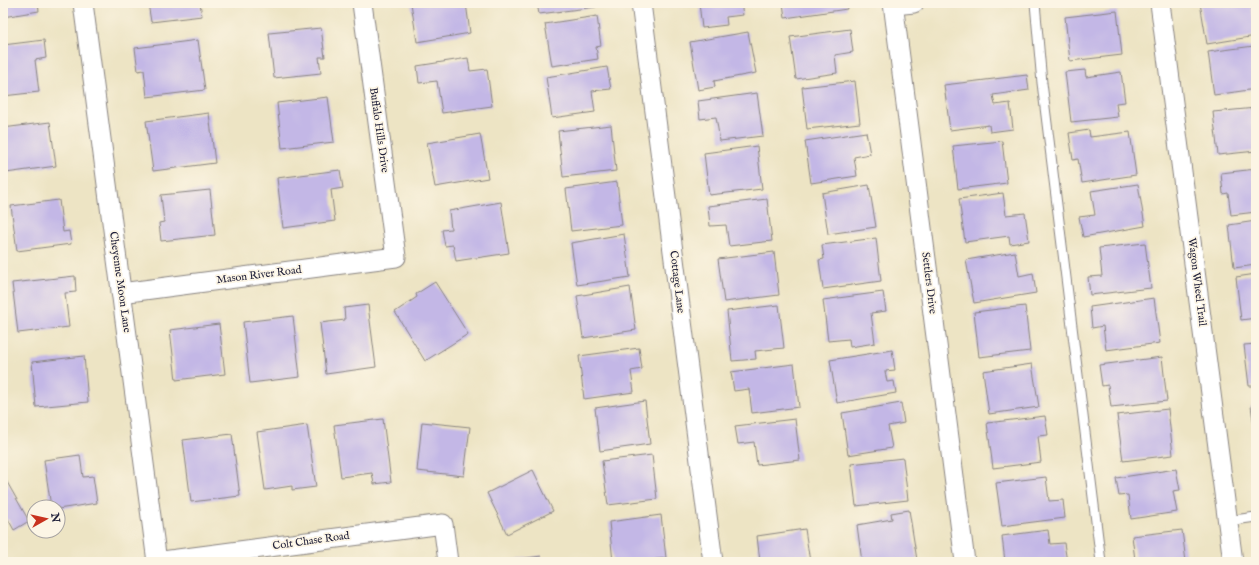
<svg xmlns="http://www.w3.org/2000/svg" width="1259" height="565" font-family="'IM FELL English',serif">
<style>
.building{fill:#c3b7e6}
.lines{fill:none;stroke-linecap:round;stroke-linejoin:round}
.lane-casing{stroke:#888380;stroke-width:11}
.street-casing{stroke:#888380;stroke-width:21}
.lane{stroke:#fff;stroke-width:9}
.street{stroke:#fff;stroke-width:19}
.labels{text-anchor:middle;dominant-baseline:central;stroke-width:3.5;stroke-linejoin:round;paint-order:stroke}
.street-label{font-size:11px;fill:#22223b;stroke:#fcf5e5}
</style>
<rect width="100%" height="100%" fill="#fcf5e5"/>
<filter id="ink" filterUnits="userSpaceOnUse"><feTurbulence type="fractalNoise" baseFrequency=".025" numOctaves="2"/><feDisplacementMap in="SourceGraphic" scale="8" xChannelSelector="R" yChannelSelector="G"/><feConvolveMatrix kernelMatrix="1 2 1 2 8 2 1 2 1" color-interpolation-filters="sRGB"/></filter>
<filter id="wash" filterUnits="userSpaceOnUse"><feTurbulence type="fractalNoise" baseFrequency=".012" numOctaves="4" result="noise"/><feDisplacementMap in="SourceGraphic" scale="16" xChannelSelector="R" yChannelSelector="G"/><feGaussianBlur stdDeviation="0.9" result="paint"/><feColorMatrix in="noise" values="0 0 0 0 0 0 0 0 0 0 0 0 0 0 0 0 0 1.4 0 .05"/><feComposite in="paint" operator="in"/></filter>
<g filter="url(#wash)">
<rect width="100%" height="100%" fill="#ede4c4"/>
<g id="blocks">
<!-- building -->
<g class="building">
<polygon points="3,3 38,3 39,11 3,17"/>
<polygon points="148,3 200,3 202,16 151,22"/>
<polygon points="263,3 273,3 273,4 263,5"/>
<polygon points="411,3 466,3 470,33 417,42"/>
<polygon points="537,3 595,3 596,7 539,14"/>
<polygon points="699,3 741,3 743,15 726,17 727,25 702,28"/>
<polygon points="783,3 846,3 847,9 785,18"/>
<polygon points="1200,3 1251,3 1256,36 1207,44"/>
<polygon points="1117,11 1122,55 1070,61 1065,17"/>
<polygon points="597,16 601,46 596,47 598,59 552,66 545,24"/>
<polygon points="321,28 325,57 319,57 321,73 274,78 269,33"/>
<polygon points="850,29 853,52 835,55 837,73 796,79 790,37"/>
<polygon points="748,32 756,73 714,81 715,87 698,90 690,42"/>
<polygon points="44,40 46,58 35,60 39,92 3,96 3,45"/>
<polygon points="198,40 205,90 147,97 144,70 138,71 135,48"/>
<polygon points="1254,46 1256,62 1256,89 1214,95 1208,52"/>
<polygon points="468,58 470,71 487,69 492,106 442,113 437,81 419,83 417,66"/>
<polygon points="607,67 611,89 592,91 595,112 552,118 546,77"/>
<polygon points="1085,70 1086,77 1121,72 1125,102 1116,103 1118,117 1071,122 1065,72"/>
<polygon points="1027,75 1029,90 993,95 995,105 1010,103 1013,129 990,132 989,125 950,130 944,85"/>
<polygon points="855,81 860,123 807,129 802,87"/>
<polygon points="757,93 763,136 720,141 716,117 700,119 698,101"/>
<polygon points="328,97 334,142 282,148 277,103"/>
<polygon points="1256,108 1256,151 1218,155 1213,112"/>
<polygon points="209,113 215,163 153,171 146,121"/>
<polygon points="50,122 56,166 6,173 3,147 3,128"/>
<polygon points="611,125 616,171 563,177 558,131"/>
<polygon points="1089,130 1090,137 1130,132 1136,175 1082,183 1078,159 1073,160 1069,133"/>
<polygon points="866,132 870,154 854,157 857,176 811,183 805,141"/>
<polygon points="480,134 488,178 435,187 427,143"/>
<polygon points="1002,141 1007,183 958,189 953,146"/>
<polygon points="757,146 762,189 709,195 704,153"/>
<polygon points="1256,169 1256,212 1231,215 1228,193 1223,194 1221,173"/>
<polygon points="340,170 343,188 331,190 335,221 283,228 277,178"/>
<polygon points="617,182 622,225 571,231 566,189"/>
<polygon points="1138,184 1145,226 1083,237 1079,217 1095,215 1091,191"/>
<polygon points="869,185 876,227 828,234 822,193"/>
<polygon points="210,190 215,235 161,241 159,223 164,222 161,195"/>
<polygon points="1003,193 1006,215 1025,213 1029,241 1010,244 1009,236 965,242 959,199"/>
<polygon points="767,199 772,241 729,246 726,225 710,226 708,206"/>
<polygon points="59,200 63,232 69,231 71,244 17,251 11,206"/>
<polygon points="501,202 509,253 456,261 453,245 445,246 442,230 451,229 449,211"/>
<polygon points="1256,221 1256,265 1234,268 1229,225"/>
<polygon points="624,234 630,277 577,285 571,243"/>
<polygon points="876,238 881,281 823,289 819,260 824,259 822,245"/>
<polygon points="1145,243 1151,288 1090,295 1088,277 1102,276 1099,248"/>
<polygon points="774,252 779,295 724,302 718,259"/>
<polygon points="1015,252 1019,276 1033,273 1036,293 974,303 966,260"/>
<polygon points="1256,274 1256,318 1241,320 1236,277"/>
<polygon points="75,276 76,292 65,293 69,327 18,333 12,283"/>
<polygon points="435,282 468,334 425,361 395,312 417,297 416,294"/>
<polygon points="630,287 636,330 583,338 577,296"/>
<polygon points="883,292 886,311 871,313 875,343 850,347 849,339 828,341 823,300"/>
<polygon points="1154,298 1160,343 1106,350 1103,326 1092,328 1090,307"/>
<polygon points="368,305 376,367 326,374 320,323 345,320 344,308"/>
<polygon points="779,305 784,348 755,351 756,359 732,361 727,311"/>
<polygon points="1025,306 1030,351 979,357 974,312"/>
<polygon points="293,316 300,377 250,383 243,322"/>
<polygon points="219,324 225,374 176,380 170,330"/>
<polygon points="1256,344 1256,386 1249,386 1244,345"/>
<polygon points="639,348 642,369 631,371 634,392 584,399 579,356"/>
<polygon points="892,350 895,370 885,371 887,382 894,381 896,393 837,403 830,360"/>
<polygon points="84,356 88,402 36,407 32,362"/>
<polygon points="1162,357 1167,401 1111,407 1108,385 1102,386 1099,365"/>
<polygon points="794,364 799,407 752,413 749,389 734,391 731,372"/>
<polygon points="1032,364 1039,407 989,414 983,371"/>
<polygon points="645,401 650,444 600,451 595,408"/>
<polygon points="901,403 904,423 888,426 892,448 848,455 842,413"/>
<polygon points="1256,405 1256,433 1255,433 1251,406"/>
<polygon points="1168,409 1173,455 1123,461 1117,415"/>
<polygon points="1045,416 1048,435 1038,436 1041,462 993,468 987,423"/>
<polygon points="383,419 391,482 374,484 372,473 341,477 334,425"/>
<polygon points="795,419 800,460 757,465 754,442 738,444 735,426"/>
<polygon points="422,422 470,427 464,476 417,471"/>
<polygon points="307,425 316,487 292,490 292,486 265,490 257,432"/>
<polygon points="232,434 240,496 191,502 183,440"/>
<polygon points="80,455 83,477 93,476 97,503 58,509 58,507 51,507 44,460"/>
<polygon points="652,455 657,499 608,505 602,461"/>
<polygon points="903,458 908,500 856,506 851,464"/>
<polygon points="1176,469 1180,490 1173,491 1177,512 1131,519 1128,495 1119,496 1116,478"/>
<polygon points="533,470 553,511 507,534 487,493"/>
<polygon points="3,475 29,521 14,530 8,519 3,522"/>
<polygon points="1046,477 1049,501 1063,500 1065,518 1002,526 996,483"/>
<polygon points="909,510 917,560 904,562 862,562 857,525 892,519 891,513"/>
<polygon points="661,515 666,558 633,562 613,562 609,522"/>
<polygon points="805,529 810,562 760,562 757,536"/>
<polygon points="1048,530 1050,544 1064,543 1067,562 1005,562 1002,536"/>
<polygon points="1182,530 1186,562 1127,562 1127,561 1135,560 1132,536"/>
<polygon points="541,556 542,562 506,562 506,561"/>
</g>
</g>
</g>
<g filter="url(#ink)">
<use href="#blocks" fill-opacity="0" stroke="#888380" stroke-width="1"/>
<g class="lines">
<!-- lane casing -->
<g class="lane-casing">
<g id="lane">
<polyline points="1035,3 1042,83 1101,562"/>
<polyline points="1227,521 1256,517"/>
</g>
</g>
<!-- street casing -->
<g class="street-casing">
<g id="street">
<polyline points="83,3 157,562"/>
<polyline points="641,3 713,562"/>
<polyline points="893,3 965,562"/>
<polyline points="1160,3 1233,562"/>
<polyline points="894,5 914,3"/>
<polyline points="121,293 396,257 362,3"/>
<polyline points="155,562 443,524 448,562"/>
</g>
</g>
<!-- lane -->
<use href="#lane" class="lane"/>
<!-- street -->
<use href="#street" class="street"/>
</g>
</g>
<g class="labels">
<!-- street labels -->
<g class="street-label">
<text transform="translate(379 130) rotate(82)">Buffalo Hills Drive</text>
<text transform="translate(259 275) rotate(-7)">Mason River Road</text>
<text transform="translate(120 282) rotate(82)">Cheyenne Moon Lane</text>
<text transform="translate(677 282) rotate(83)">Cottage Lane</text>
<text transform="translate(1197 282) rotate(83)">Wagon Wheel Trail</text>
<text transform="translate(929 283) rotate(83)">Settlers Drive</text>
<text transform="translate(311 541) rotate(-8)">Colt Chase Road</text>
</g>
</g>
<!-- margin -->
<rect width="1259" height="565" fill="none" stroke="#fcf5e5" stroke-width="16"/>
<!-- north arrow -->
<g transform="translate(46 519) rotate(82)"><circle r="19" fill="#fcf5e5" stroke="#a5a1a1"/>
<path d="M0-3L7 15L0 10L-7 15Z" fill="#c8321e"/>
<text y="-6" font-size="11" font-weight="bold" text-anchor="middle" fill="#22223b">N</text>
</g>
</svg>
